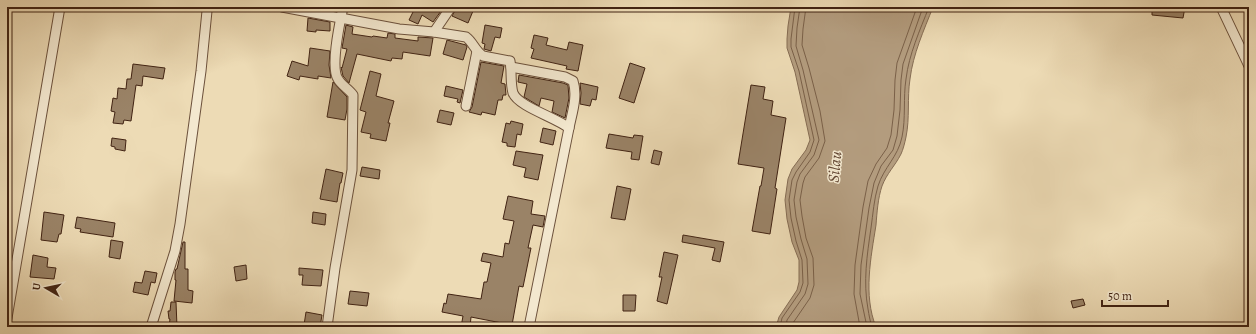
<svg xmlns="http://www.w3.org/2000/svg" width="1256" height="334" font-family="Alegreya,serif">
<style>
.water{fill:#b39c7e;stroke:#856c53}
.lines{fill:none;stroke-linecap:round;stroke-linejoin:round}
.shore{stroke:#7a6048;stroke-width:1}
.building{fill:#9a8367;stroke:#412313}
.minor-casing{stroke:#6c513c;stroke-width:11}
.minor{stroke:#f3e8cf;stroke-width:9}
.labels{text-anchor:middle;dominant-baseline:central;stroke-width:3;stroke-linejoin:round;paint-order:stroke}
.water-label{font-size:16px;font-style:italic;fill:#634733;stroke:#f3e8cf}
</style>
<rect width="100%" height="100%" fill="#eddbb5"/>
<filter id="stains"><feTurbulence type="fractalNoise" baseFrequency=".005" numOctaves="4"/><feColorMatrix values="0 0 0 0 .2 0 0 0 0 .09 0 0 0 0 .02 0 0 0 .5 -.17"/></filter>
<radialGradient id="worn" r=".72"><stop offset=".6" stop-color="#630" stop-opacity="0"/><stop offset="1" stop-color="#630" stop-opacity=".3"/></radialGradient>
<!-- water -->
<path class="water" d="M 791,7 L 933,7 C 924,30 913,54 910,79 C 907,98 910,118 906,137 C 905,142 903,150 901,154 C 895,166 887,173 882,186 C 878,198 877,212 876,225 C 871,257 863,295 876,327 L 776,327 L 779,317 L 797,290 L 799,282 L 799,260 L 792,242 L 787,219 L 785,200 L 788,179 L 792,169 L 806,150 L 810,140 L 795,72 L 787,48 L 787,39 L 788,26 Z"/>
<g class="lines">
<!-- shore -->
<g class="shore">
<polyline points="780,327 782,318 800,292 803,283 802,260 796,241 791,218 789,200 792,180 796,172 810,152 814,140 799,71 791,47 791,39 795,7"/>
<polyline points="786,327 787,320 805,294 808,284 807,259 801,239 796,217 794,200 797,182 800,174 814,155 819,140 803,70 796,46 797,28 800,7"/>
<polyline points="792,327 793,323 810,298 814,285 813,258 806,238 802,216 800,200 803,183 805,177 819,158 825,141 820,111 809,68 802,45 803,29 806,7"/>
<polyline points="860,327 854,294 855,265 863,207 868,181 876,164 887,148 891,135 894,110 895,80 897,63 917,7"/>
<polyline points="867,327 860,294 861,265 869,208 874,183 881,166 893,150 897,136 900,110 901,80 903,64 923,7"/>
<path d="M 872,327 C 870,321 869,315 868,309 C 863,282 867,255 871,228 C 873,214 874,199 878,186 C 884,167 898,157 902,137 C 906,118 903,98 906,79 C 909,54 920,30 929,7"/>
</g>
</g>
<!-- building -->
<g class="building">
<polygon points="410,7 444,7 433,22 422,15 418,24 409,20 414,10"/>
<polygon points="457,7 463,7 473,11 468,23 452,16"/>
<polygon points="1152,7 1185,7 1183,18 1152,15"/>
<polygon points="308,18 330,22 330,31 316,30 316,32 307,31"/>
<polygon points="346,25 353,27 352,34 372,37 373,36 387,38 388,33 395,34 395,38 418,41 418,37 433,38 430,56 403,52 402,59 392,58 391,61 357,54 349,83 343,76 341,67 342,68 347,49 342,48"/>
<polygon points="485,25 502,28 500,38 495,37 491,51 484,49 485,44 482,43"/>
<polygon points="534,35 548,38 546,45 567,50 569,42 583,45 578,71 566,69 567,66 531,58 534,49 531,48"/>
<polygon points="447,40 466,45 467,47 463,60 443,54"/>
<polygon points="310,48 330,51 329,65 331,78 318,76 318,79 300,76 299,80 287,76 292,61 308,66"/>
<polygon points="481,62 504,66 501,83 505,84 506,95 503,95 502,100 498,100 495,115 482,112 481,115 469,112 472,107"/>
<polygon points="630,63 645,68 634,103 619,98"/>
<polygon points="133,64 165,68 163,79 143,76 142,86 136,85 131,121 124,120 123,124 113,123 115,112 111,111 113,98 117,99 118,88 126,89 127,79 131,79"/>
<polygon points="370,71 381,74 376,96 394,101 388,123 390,123 386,141 370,138 371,134 361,132 366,112 360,110"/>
<polygon points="519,75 563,83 568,85 569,98 565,118 552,112 554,101 541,98 539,106 524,97 527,84 518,82"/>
<polygon points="333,82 347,97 347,109 345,120 327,117"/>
<polygon points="580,83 598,87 596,100 592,99 590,106 580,104 581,93"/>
<polygon points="751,85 765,87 763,99 773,101 771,115 786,118 775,188 777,189 770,234 752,231 760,186 761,186 764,168 738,164"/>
<polygon points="446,86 463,90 460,103 457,102 458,99 444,96"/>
<polygon points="440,110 454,113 451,125 437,122"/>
<polygon points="511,121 523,124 521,135 517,134 515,147 507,146 507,143 502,142 506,123 510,124"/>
<polygon points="543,128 556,131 553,145 540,142"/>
<polygon points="609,134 633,138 634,135 643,136 639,160 631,159 632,152 606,148"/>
<polygon points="112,138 126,140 125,151 115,149 115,147 111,146"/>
<polygon points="654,150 662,152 659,165 651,163"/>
<polygon points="516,151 543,155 538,180 524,177 526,168 513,165"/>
<polygon points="362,167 380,170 379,179 360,176"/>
<polygon points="326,169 343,173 341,183 340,183 337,202 320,199"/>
<polygon points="617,186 631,189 625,220 611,218"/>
<polygon points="508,196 533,201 531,214 545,216 543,227 533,225 528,248 531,248 523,287 519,286 512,325 471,317 470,327 461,327 463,316 442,312 444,303 446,304 448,294 481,299 484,282 487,282 491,263 481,261 483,253 503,257 505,243 509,244 514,221 503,219"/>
<polygon points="44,212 64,215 61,234 59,234 57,242 41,240"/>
<polygon points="313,212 326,214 325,225 312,223"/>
<polygon points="77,217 115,223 113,237 80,232 81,229 75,228"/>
<polygon points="683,235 724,242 720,262 712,260 715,248 682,242"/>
<polygon points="111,240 123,242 120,259 109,257"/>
<polygon points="183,242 185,242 185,269 188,269 188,290 193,291 192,303 174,301 176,280 175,280 175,272 176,269 177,269"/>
<polygon points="664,252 678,255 667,304 657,301 662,277 659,277"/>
<polygon points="33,255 48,258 47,267 56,268 54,279 30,277"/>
<polygon points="246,265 247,279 236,281 234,267"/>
<polygon points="299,268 323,270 321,286 302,285 303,275 299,275"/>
<polygon points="145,271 157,273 155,283 151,282 148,295 133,292 135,282 142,283"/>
<polygon points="350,291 369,293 367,306 348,304"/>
<polygon points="623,295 636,295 635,311 623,311"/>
<polygon points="1083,299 1085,305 1073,308 1071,301"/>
<polygon points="171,302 176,302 177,327 169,327 170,319 169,319 168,311 170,311"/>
<polygon points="306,312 322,315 320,327 311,327 304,325"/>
</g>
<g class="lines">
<!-- minor casing -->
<g class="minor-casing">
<g id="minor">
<path d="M 282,7 L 399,29 L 434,32 L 466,37 C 473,42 475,51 483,56 L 510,61 C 512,72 510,82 513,93 C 519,107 555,117 569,128 L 529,327"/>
<polyline points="1221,7 1249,66"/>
<polyline points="434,32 451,7"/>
<path d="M 511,67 L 565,77 L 573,81 C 578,96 572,113 569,128"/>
<polyline points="466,106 477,51"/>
<polyline points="7,318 60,7"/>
<polyline points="151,327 175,251 180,224 201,71 207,11 208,7"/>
<path d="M 327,327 L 335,268 L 352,170 L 353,95 C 349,89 341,85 338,79 C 330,67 340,22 343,7"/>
</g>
</g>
<!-- minor -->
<use href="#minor" class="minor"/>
</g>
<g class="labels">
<!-- water labels -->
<g class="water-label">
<text transform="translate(835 167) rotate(-85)">Silau</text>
</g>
</g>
<!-- margin -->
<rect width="1256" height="334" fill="none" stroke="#eddbb5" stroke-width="24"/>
<rect x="8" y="8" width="1240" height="318" fill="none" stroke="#412313" stroke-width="2"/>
<rect x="12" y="12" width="1232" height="310" fill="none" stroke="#412313"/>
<!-- north arrow -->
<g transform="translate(46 288) rotate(279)" stroke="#f3e8cf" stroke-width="3" paint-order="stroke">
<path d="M0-3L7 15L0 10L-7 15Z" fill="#412313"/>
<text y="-6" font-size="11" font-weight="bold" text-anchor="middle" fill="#412313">U</text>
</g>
<!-- scale -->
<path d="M1102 300v6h66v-6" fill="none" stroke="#412313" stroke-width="2"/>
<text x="1108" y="300" font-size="12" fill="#412313" stroke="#f3e8cf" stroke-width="3" paint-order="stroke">50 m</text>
<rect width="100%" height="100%" filter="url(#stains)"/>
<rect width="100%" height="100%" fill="url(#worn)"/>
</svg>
